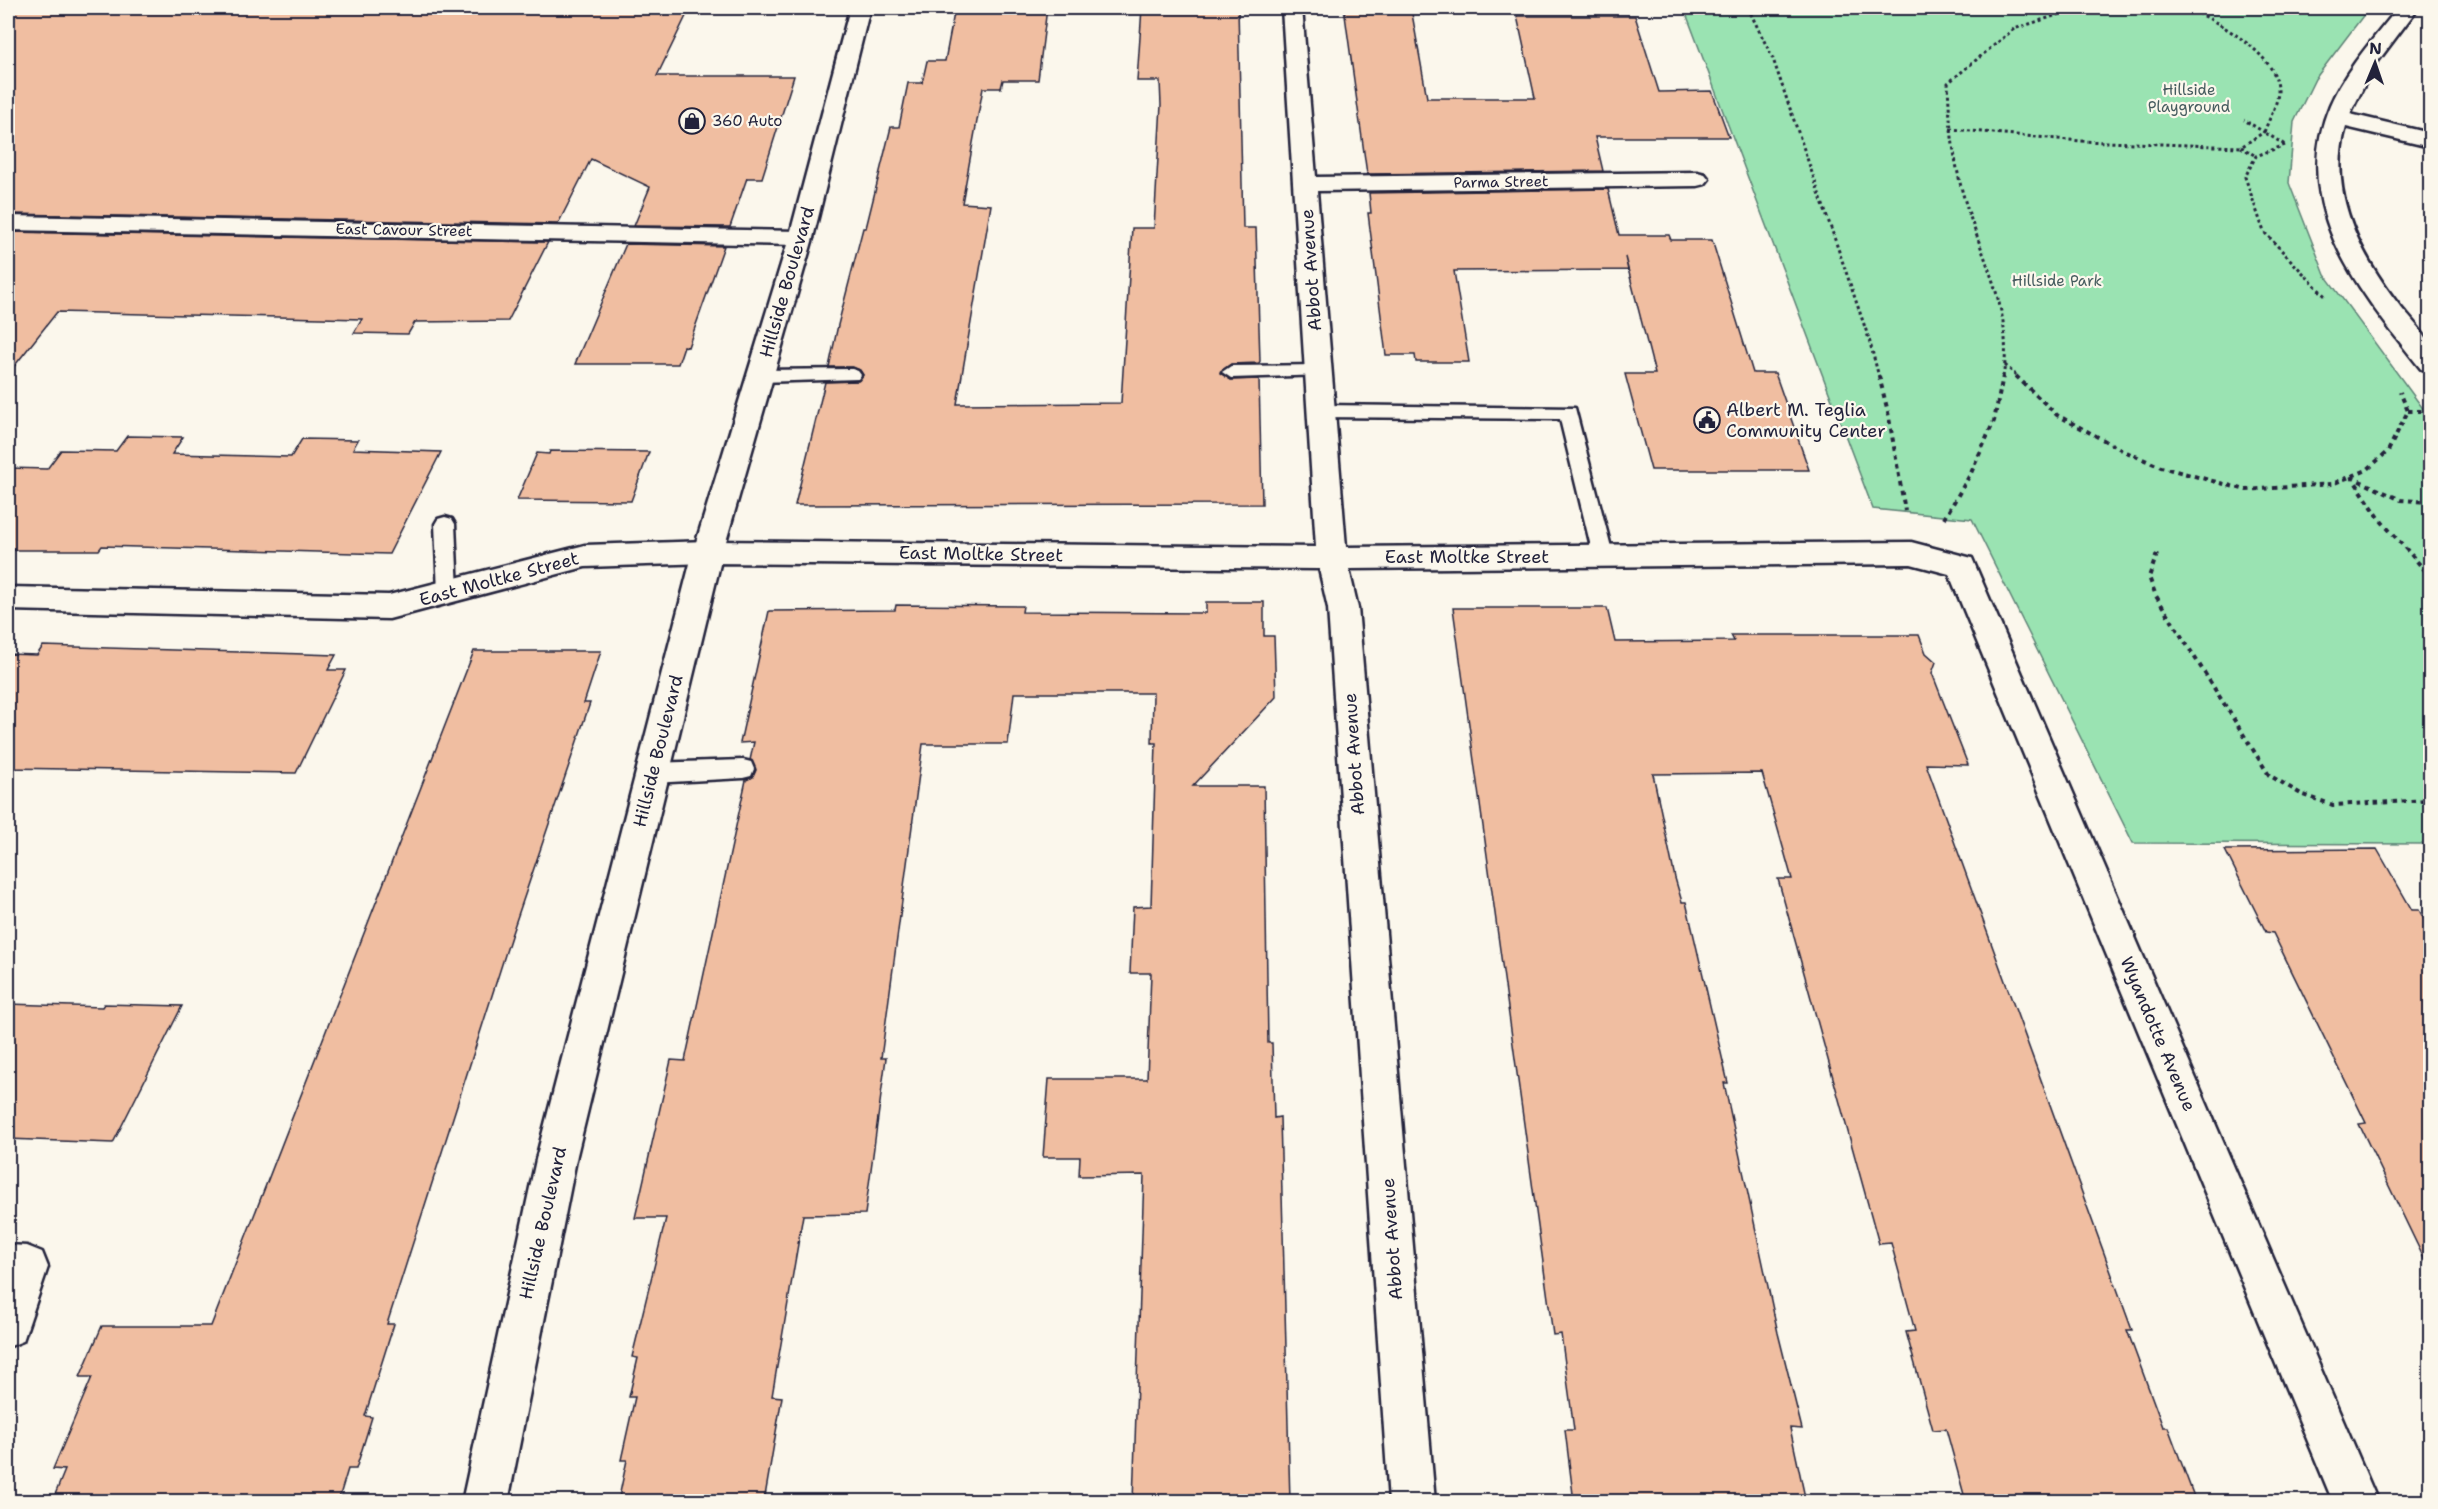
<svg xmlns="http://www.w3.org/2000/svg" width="2438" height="1509" font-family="'Shantell Sans',sans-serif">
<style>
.green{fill:#9ae3b2;stroke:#5e8276;stroke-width:1.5}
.building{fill:#f0bea1;stroke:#22223b;stroke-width:1.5}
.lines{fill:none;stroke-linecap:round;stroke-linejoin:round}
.lane-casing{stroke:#22223b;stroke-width:5}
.street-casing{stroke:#22223b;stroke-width:5}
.secondary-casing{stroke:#22223b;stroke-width:5}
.path-far1{stroke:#22223b;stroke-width:3;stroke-dasharray:3 3;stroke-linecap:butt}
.path{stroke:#22223b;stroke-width:4;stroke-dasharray:4.5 4.5;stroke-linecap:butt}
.lane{fill:#fbf7ec;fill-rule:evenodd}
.street{fill:#fbf7ec;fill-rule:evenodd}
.secondary{fill:#fbf7ec;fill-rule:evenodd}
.labels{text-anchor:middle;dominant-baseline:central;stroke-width:4.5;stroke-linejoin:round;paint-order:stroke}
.far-park-label{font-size:15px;fill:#465c5f;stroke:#fbf7ec}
.far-poi-label{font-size:15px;fill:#22223b;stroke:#fbf7ec;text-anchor:start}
.far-street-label{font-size:15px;fill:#22223b;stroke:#fbf7ec}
.street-label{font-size:18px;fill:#22223b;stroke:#fbf7ec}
.poi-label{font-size:18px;fill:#22223b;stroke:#fbf7ec;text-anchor:start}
</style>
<rect width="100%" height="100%" fill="#fbf7ec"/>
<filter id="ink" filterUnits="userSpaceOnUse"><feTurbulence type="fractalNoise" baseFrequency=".0167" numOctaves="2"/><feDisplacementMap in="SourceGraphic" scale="12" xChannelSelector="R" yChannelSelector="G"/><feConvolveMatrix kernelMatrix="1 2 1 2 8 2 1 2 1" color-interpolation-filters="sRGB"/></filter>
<g filter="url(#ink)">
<!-- green -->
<polygon class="green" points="1684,8 2369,8 2315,79 2294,122 2289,183 2325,275 2430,418 2430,844 2133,843 1972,519 1873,509"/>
<!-- building -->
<g class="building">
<polygon points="8,8 682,8 680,14 687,14 657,76 794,76 762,178 747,178 730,227 634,226 650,187 591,159 558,224 8,214"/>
<polygon points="955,8 1047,8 1038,80 1003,80 1001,88 983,88 962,203 991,205 957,404 1121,403 1132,228 1154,228 1161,105 1160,81 1137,81 1142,8 1238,8 1243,228 1256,228 1260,361 1259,363 1231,364 1220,373 1231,380 1259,379 1262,504 795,505 825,382 858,381 863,375 860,370 853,367 829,367 838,325 863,228 866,228 891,127 899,127 908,83 922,83 927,61 945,61"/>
<polygon points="1344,8 1411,8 1427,98 1535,98 1517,16 1635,16 1659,92 1712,91 1729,137 1595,137 1603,171 1367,174"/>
<polygon points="1608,189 1619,235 1669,235 1671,240 1712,240 1753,373 1775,373 1809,470 1651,470 1625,374 1655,374 1625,257 1628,270 1454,271 1469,362 1416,362 1415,355 1386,355 1368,213 1371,213 1369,193"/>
<polygon points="8,232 548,242 508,321 415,322 408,334 354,333 362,319 57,312 8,374"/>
<polygon points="626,244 724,246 688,347 684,346 678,364 575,364"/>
<polygon points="127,436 183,437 172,454 291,457 302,439 358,440 353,449 441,452 389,554 102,546 99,550 8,550 8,468 47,469 61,450 116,451"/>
<polygon points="550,451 649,452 631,501 517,500 537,453 549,454"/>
<polygon points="1206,602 1264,602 1264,636 1274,636 1276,697 1193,786 1264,786 1268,1043 1272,1043 1274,1118 1280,1117 1290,1502 1133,1502 1144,1175 1079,1176 1080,1157 1043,1157 1049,1079 1147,1079 1151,973 1130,973 1133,907 1151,906 1156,743 1152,743 1153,693 1014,693 1008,744 923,744 881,1058 886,1058 865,1214 803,1215 772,1396 782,1397 764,1502 618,1502 627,1460 621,1460 635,1397 629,1397 638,1358 632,1357 666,1218 635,1218 671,1060 685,1061 746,780 753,777 756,770 750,760 754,742 740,743 769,611 895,610 896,605 1023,606 1022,612 1206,613"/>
<polygon points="1453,608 1607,608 1615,642 1734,641 1731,635 1919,635 1926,653 1936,662 1932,673 1968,765 1926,764 2132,1330 2127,1330 2163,1427 2168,1427 2196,1502 1966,1502 1946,1429 1933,1430 1906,1332 1915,1331 1891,1243 1879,1244 1778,879 1792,879 1762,773 1653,774 1675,878 1682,902 1686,902 1728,1083 1724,1083 1778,1333 1802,1429 1790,1428 1806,1502 1574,1502 1565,1430 1574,1430 1561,1334 1553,1335"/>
<polygon points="43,646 336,655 328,670 346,670 296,773 8,768 8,654 37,655"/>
<polygon points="474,651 601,651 584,703 590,703 511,936 387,1324 394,1324 365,1416 372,1417 356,1469 348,1469 338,1502 52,1502 65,1470 53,1469 92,1377 80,1377 102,1326 211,1326"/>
<polygon points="2377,849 2412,910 2419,910 2430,930 2430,1271 2359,1124 2366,1123 2273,933 2266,932 2225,850"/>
<polygon points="8,1004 102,1007 104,1004 182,1006 113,1143 8,1139"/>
</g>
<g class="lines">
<!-- lane casing -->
<g class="lane-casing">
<g id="lane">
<polygon points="1318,365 1324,367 1327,371 1324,375 1231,378 1222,372 1231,366"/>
<polygon points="852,369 858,371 861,375 858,379 760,382 754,380 751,376 754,372 760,370"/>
<polygon points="1321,405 1575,408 1613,555 1610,560 1603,563 1596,560 1593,555 1560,419 1321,417 1314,416 1312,411 1314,406"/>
<polygon points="445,517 452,519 455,524 458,592 455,598 448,600 441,598 438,592 435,524 438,519"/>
<polygon points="743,760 751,762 754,769 751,776 743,778 652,783 644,780 641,773 644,766 652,763"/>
</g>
</g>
<!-- street casing -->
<g class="street-casing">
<g id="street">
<polygon points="1282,8 1302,8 1316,177 1697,172 1705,174 1709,179 1705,184 1697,186 1317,191 1346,547 1911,542 1972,558 2378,1502 2333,1502 1949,574 1911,564 1349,569 1358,608 1435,1502 1389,1502 1328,608 1319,569 708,563 585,567 389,619 8,610 8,587 389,595 585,545 708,541 1316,547"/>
<path d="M 2398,8 L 2418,8 L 2373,68 L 2350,114 L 2430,133 L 2430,147 L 2346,127 C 2327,190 2359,252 2396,301 C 2406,315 2423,330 2430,345 C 2433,351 2431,365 2430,372 L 2421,369 C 2361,293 2287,206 2330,105 C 2346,69 2374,38 2398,8 Z"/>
<polygon points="8,216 801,231 810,233 813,238 810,243 801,245 8,230"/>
<polygon points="8,1245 27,1246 42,1252 48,1267 23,1341 8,1347"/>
</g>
</g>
<!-- secondary casing -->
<g class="secondary-casing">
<polygon id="secondary" points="850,8 870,8 813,238 723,552 577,1155 508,1502 462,1502 537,1155 693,552 789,238"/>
</g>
<!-- path-far1 -->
<g class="path-far1">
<polyline points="1748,8 1773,59 1869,339 1879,377"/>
<path d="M 2188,8 C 2216,21 2280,55 2278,92 C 2277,106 2269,119 2264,132 L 2285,145"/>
<polyline points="1950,129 2080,141 2241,147 2264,132 2244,120"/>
<polyline points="2285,145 2256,156 2245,177 2264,232 2326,297"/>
<polyline points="2241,147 2256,156"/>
<polyline points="2005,365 2018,377"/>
<path d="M 2003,377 C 2016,307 1973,244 1959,178 C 1952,147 1949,115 1948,83 L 2014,29 L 2079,8"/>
</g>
<!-- path -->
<g class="path">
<polyline points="1879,376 1888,412 1905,511"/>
<polyline points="2016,376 2057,415 2124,451 2161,467 2246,490 2332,484 2367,470 2388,451 2408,411 2400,392"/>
<polyline points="2408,411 2430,411"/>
<polyline points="2351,476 2382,522 2430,576"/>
<polyline points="2351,477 2401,500 2430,502"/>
<polyline points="1944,519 1971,473 1994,421 2003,376"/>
<polyline points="2157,554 2149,577 2156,596 2269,775 2301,794 2333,805 2430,800"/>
</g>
<!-- lane -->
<use href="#lane" class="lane"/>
<!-- street -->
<use href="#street" class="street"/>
<!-- secondary -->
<use href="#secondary" class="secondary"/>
</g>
</g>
<!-- icons -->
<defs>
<g id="shop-ring" transform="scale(1.35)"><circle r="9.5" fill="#fbf7ec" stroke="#22223b" stroke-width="1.5"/><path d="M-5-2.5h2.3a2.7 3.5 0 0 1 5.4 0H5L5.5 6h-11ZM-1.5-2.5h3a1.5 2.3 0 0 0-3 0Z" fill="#22223b"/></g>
<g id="civic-ring" transform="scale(1.35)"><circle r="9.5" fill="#fbf7ec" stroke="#22223b" stroke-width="1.5"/><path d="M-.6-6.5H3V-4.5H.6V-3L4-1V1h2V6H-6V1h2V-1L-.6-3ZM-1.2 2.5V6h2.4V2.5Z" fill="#22223b"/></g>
</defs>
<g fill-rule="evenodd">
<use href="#shop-ring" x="692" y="121"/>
<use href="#civic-ring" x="1707" y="420"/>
</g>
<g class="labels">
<!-- far-park labels -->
<g class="far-park-label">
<text x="2189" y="90">Hillside<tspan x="2189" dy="17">Playground</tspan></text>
<text x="2057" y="281">Hillside Park</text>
</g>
<!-- far-poi labels -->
<g class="far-poi-label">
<text x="712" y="121">360 Auto</text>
</g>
<!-- far-street labels -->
<g class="far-street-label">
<text transform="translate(1501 182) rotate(-1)">Parma Street</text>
<text transform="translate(404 230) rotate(1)">East Cavour Street</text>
</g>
<!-- street labels -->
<g class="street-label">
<text transform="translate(1311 270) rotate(-94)">Abbot Avenue</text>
<text transform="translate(787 282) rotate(-74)">Hillside Boulevard</text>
<text transform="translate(981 554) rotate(1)">East Moltke Street</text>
<text x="1467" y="557">East Moltke Street</text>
<text transform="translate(499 579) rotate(-15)">East Moltke Street</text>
<text transform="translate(658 751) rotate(-76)">Hillside Boulevard</text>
<text transform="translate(1354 754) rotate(-94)">Abbot Avenue</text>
<text transform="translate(2158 1034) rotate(67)">Wyandotte Avenue</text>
<text transform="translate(543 1223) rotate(-77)">Hillside Boulevard</text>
<text transform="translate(1392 1239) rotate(-94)">Abbot Avenue</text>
</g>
<!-- poi labels -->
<g class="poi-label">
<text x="1726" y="410">Albert M. Teglia<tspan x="1726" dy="21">Community Center</tspan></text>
</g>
</g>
<!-- margin -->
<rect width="2438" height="1509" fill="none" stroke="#fbf7ec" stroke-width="30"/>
<rect x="15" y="15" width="2408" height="1479" fill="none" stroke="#22223b" stroke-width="2" filter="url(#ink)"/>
<!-- north arrow -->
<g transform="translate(2375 63) rotate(2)" stroke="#fbf7ec" stroke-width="4.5" paint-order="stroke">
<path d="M0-4.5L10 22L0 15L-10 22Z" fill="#22223b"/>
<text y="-9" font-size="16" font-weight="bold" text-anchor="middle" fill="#22223b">N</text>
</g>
</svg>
